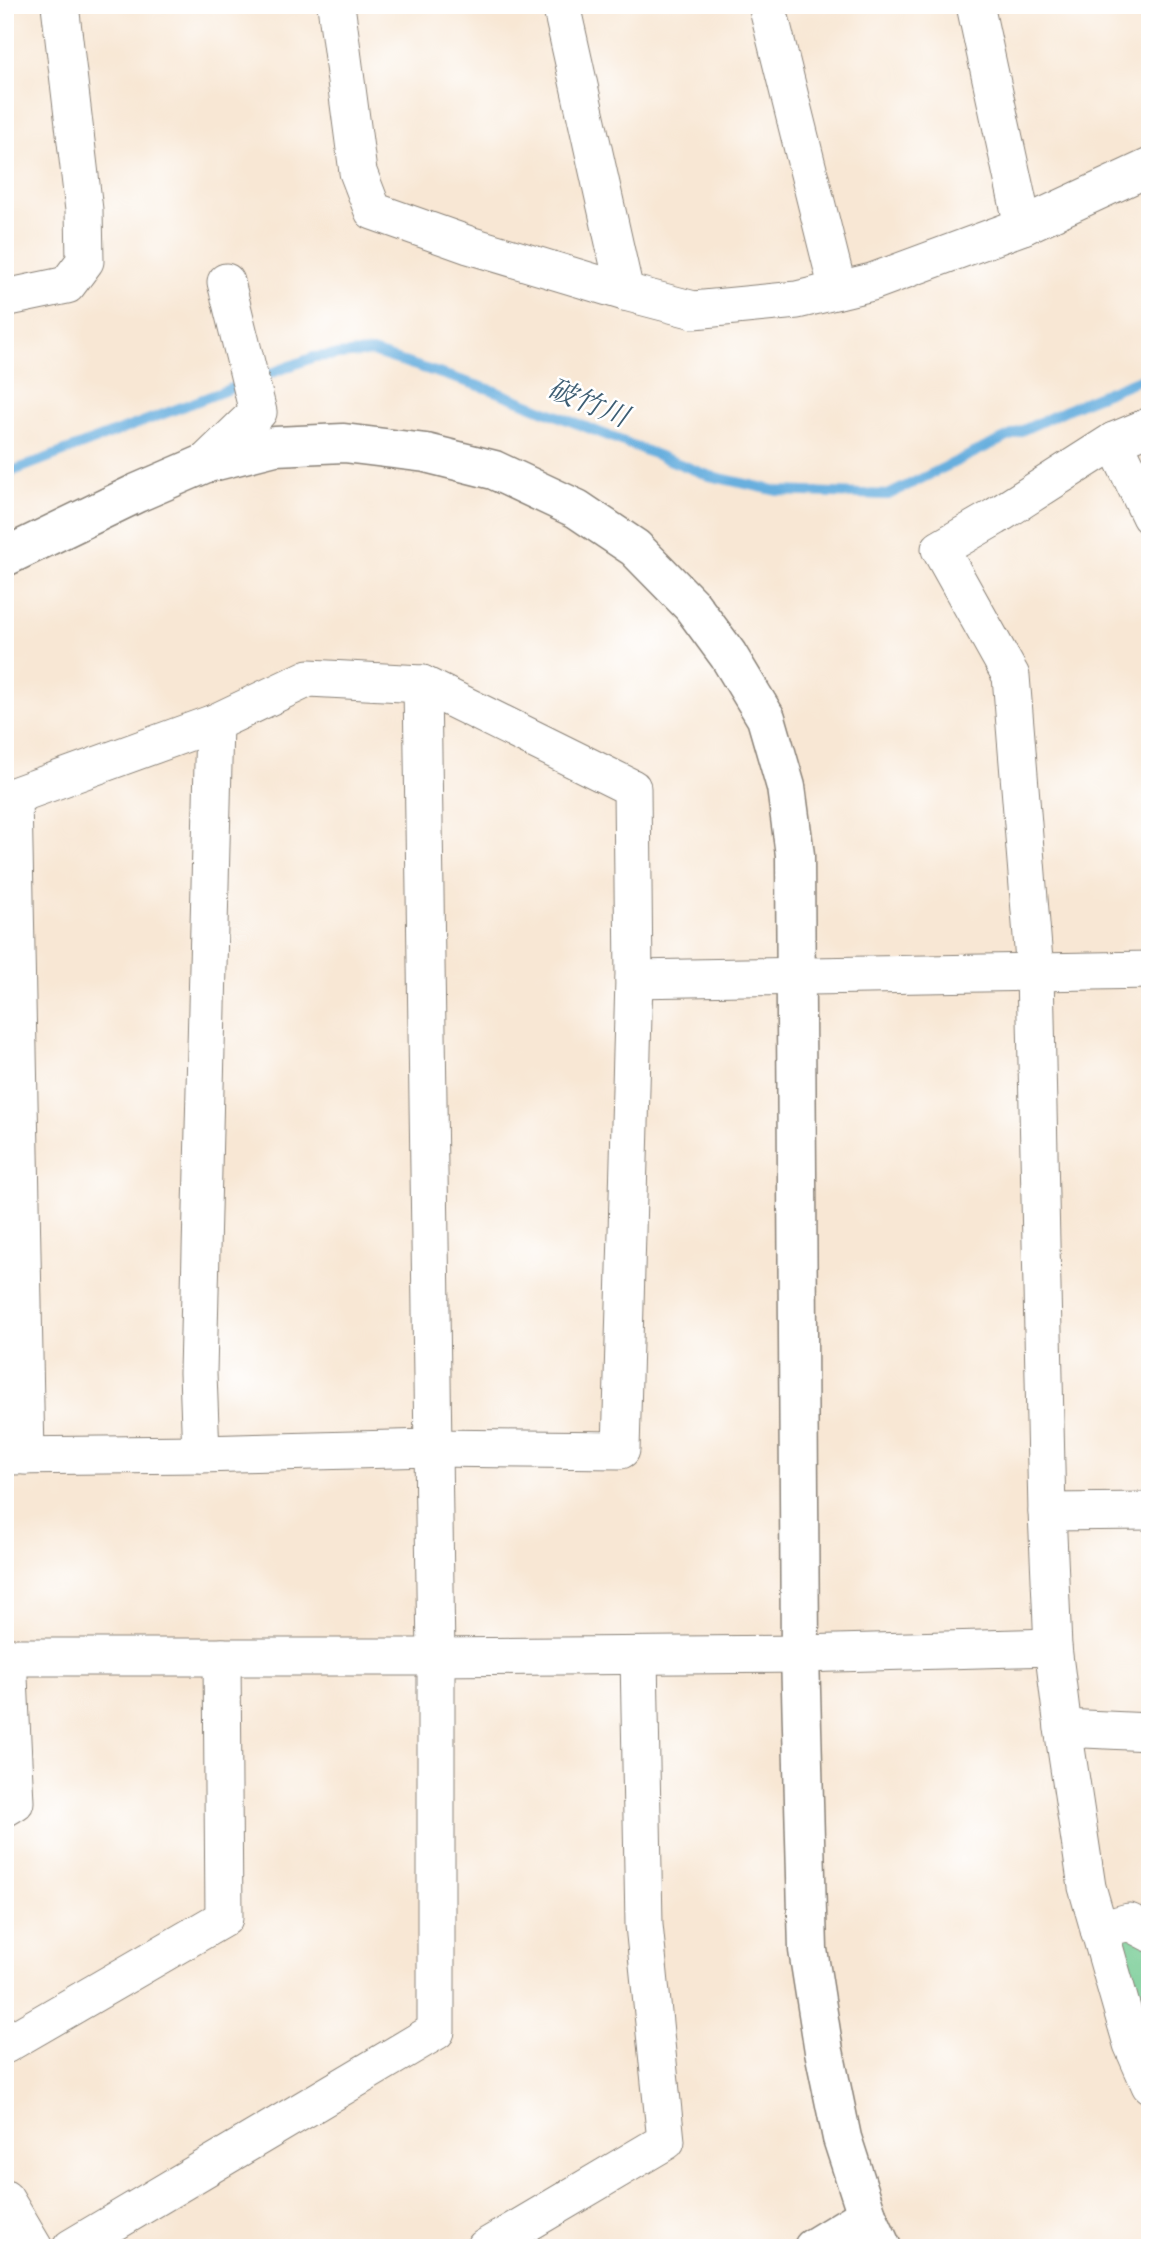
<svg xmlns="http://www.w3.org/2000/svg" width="1155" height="2253" font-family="Cardo,'Noto Serif JP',serif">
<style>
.green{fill:#70c98f;stroke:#467256;stroke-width:2}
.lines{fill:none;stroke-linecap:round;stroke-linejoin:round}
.stream{stroke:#67afde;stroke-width:10}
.minor-casing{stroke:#8a8278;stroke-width:39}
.tertiary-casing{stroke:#8a8278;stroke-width:41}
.minor{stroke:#fff;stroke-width:37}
.tertiary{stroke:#fff;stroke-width:38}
.labels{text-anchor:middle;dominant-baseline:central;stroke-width:5;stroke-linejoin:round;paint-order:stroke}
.water-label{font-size:28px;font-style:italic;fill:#3e5e73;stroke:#fff}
</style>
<rect width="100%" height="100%" fill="#fff"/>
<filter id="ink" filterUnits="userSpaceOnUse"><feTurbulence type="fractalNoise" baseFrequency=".0143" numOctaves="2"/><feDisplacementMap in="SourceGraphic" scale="14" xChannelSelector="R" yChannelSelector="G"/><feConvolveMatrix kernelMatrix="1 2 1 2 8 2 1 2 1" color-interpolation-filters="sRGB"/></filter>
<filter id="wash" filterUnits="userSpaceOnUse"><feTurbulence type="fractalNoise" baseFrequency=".00686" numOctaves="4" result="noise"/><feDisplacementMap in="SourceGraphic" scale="28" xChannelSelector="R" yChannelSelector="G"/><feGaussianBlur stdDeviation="1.57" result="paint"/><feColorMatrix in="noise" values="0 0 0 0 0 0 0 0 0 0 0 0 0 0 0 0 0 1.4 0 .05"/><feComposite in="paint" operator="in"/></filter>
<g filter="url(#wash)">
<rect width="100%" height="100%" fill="#f8e7d4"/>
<!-- green -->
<polygon class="green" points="1099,1930 1150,1933 1150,2085"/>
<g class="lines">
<!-- stream -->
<polyline class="stream" points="5,474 314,357 372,352 492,390 710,476 778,491 888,495 986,447 1086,401 1150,375"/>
</g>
</g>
<g filter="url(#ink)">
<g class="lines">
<!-- minor casing -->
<g class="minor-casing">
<g id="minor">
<polyline points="336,5 358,172 373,211 469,245 625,292 694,310 797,300 872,282 1023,226 1150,167"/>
<polyline points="561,5 625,292"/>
<polyline points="767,5 838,290"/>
<polyline points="975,5 1023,226"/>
<polyline points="5,298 67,285 85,261 84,210 60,5"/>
<polyline points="1150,426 1114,441 995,517 940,549 1011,676 1035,973 1047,1512 1053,1647 1063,1728 1087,1887 1132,2044 1150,2085"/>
<polyline points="1114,441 1150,516"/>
<polyline points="204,464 258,412 226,282"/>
<polyline points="13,797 26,1456"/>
<polyline points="5,799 214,723 309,678 422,684 632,788 634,979 621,1450 432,1448 201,1454 5,1456"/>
<polyline points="634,979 1150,970"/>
<polyline points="201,1454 198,1373 214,723"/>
<polyline points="1047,1512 1150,1511"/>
<polyline points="5,1657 436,1657 800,1654 1053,1647"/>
<polyline points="1063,1728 1150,1732"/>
<polyline points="5,1808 15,1802 8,1657"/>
<polyline points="1099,1930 1129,1922 1150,1933"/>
<polyline points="5,2045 224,1918 222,1657"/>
<polyline points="5,2199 34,2248"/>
<polyline points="71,2248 436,2031 436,1657 422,684"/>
<polyline points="485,2248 666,2141 644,1925 639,1656"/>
</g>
</g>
<!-- tertiary casing -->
<g class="tertiary-casing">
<g id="tertiary">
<polyline points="5,557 137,493 204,464 275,446 344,443 426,453 494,470 577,509 635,548 692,606 728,655 766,718 786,787 795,855 800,1654 808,1950 824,2051 842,2138 867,2215 882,2248"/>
<polyline points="813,2248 867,2215"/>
</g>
</g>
<!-- minor -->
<use href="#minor" class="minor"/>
<!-- tertiary -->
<use href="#tertiary" class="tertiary"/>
</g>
</g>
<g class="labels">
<!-- water labels -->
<g class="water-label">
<text transform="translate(588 403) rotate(22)">破竹川</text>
</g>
</g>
<!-- margin -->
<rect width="1155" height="2253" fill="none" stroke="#fff" stroke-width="28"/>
</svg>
